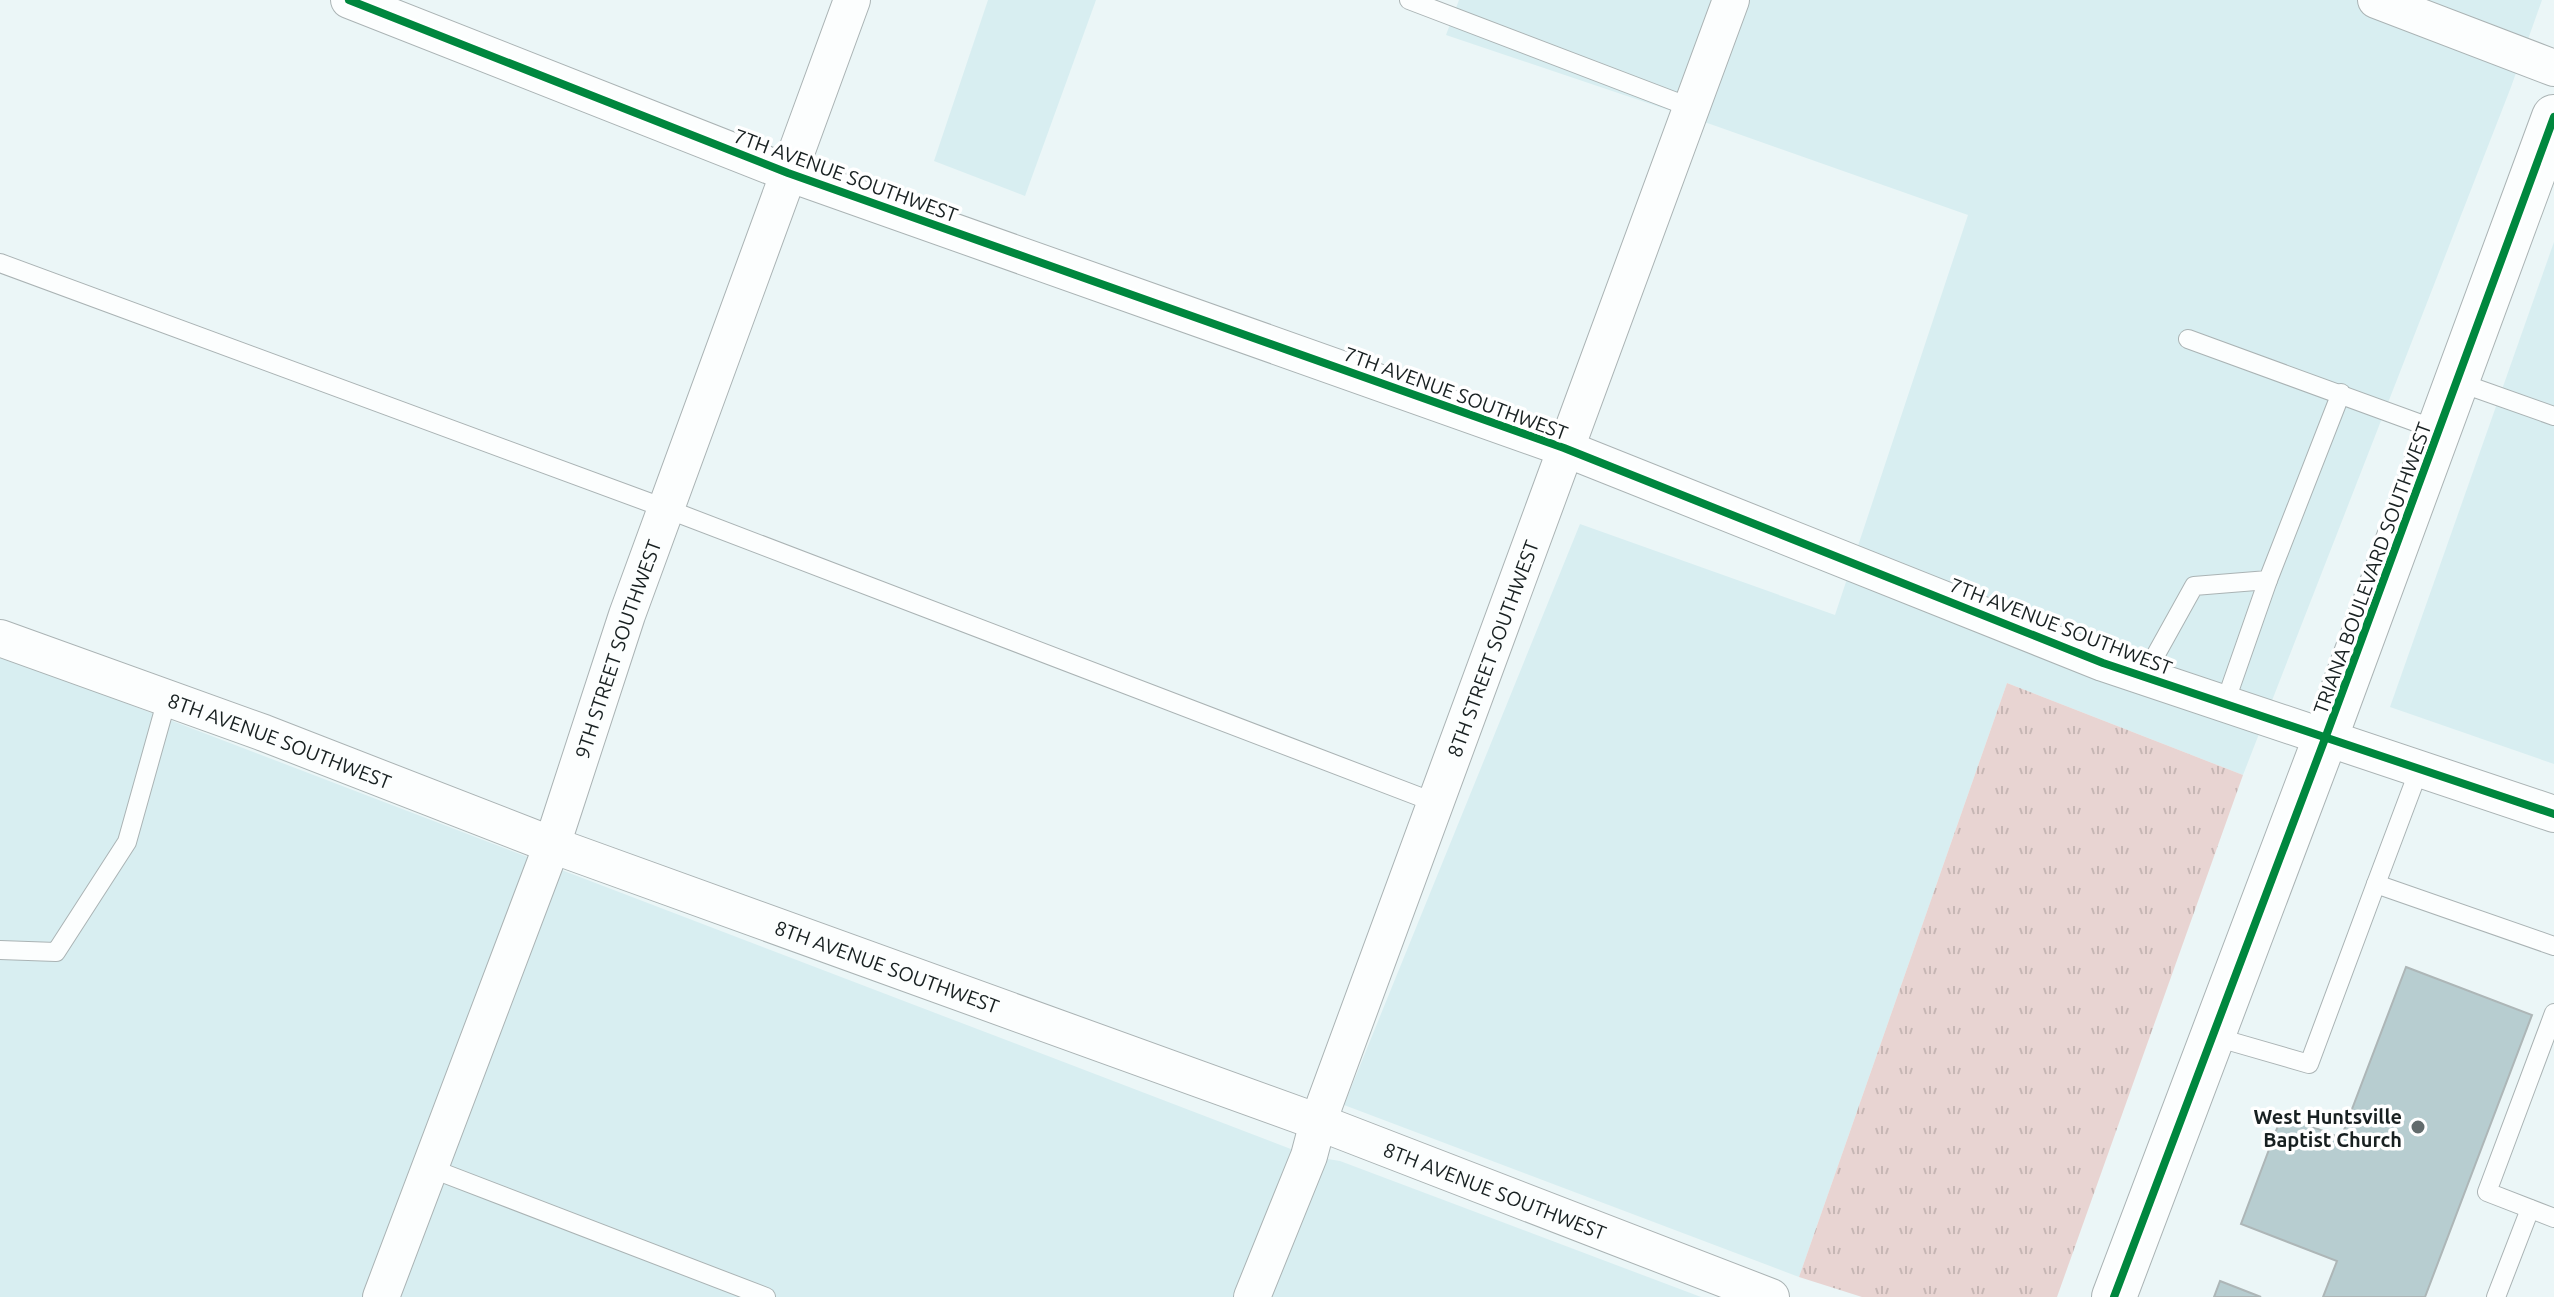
<svg xmlns="http://www.w3.org/2000/svg" width="2554" height="1297" font-family="Ubuntu,sans-serif">
<style>
.built{fill:#d8eef1}
.grass{fill:url(#grass-tufts)}
.building{fill:#b7cdd0;stroke:#adb6b7;stroke-width:2}
.lines{fill:none;stroke-linecap:round;stroke-linejoin:round}
.lane-casing{stroke:#aab3b4;stroke-width:20}
.street-casing{stroke:#aab3b4;stroke-width:38}
.secondary-casing{stroke:#aab3b4;stroke-width:46}
.lane{stroke:#fcfefe;stroke-width:18}
.street{stroke:#fcfefe;stroke-width:36}
.secondary{stroke:#fcfefe;stroke-width:44}
.cycleway-casing{stroke:#fff;stroke-width:13}
.cycleway{stroke:#00873e;stroke-width:8}
.poi-dot{fill:#626b6c;stroke:#fff;stroke-width:3}
.labels{text-anchor:middle;dominant-baseline:central;stroke-width:7;stroke-linejoin:round;paint-order:stroke}
.street-label{font-size:20px;fill:#182021;stroke:#fff}
.poi-label{font-size:20px;font-weight:bold;fill:#182021;stroke:#fff;text-anchor:end}
</style>
<defs>
<pattern id="grass-tufts" width="24" height="20" patternUnits="userSpaceOnUse" patternTransform="scale(2)"><rect width="24" height="20" fill="#e8d4d2"/><path d="M3 7l-1-3M5 7V3M7 7l1-3M15 17l-1-3M17 17v-4M19 17l1-3" fill="none" stroke="#c6b6b4"/></pattern>
</defs>
<rect width="100%" height="100%" fill="#ebf6f7"/>
<!-- built -->
<g class="built">
<polygon points="988,0 1096,0 1025,196 934,161"/>
<polygon points="1459,0 2542,0 2511,87 2243,775 2007,683 1799,1277 1344,1105 1580,524 1835,615 1968,215 1713,125 1446,35"/>
<polygon points="2554,242 2554,764 2390,707"/>
<polygon points="0,655 1309,1156 1340,1161 1701,1297 0,1297"/>
</g>
<!-- grass -->
<polygon class="grass" points="2007,683 2243,775 2057,1297 1862,1297 1799,1277"/>
<!-- building -->
<g class="building">
<polygon points="2406,967 2532,1015 2425,1297 2323,1297 2337,1261 2241,1224 2282,1115 2341,1138"/>
<polygon points="2220,1281 2261,1297 2214,1297"/>
</g>
<g class="lines">
<!-- lane casing -->
<g class="lane-casing">
<g id="lane">
<polyline points="1409,0 1692,108"/>
<polyline points="0,263 667,509 1436,803"/>
<polyline points="2188,339 2440,431"/>
<polyline points="2458,382 2554,416"/>
<polyline points="2144,676 2194,586 2268,580 2341,393"/>
<polyline points="2225,703 2268,580"/>
<polyline points="2376,884 2420,767"/>
<polyline points="0,950 56,952 127,842 167,699"/>
<polyline points="2554,1013 2487,1192 2554,1218"/>
<polyline points="2212,1036 2309,1064 2376,884 2554,946"/>
<polyline points="430,1168 766,1297"/>
<polyline points="2496,1297 2530,1209"/>
</g>
</g>
<!-- street casing -->
<g class="street-casing">
<g id="street">
<polyline points="349,0 788,173 1564,448 2103,663 2554,814"/>
<polyline points="2376,0 2554,68"/>
<path id="s1" d="M 0,638 L 264,733 L 552,845 L 1318,1122 L 1771,1297"/>
<path id="s2" d="M 381,1297 L 552,845 L 627,615 L 852,0"/>
<path id="s3" d="M 1252,1297 L 1309,1156 L 1318,1122 L 1731,0"/>
</g>
</g>
<!-- secondary casing -->
<g class="secondary-casing">
<polyline id="secondary" points="2114,1297 2326,736 2554,117"/>
</g>
<!-- lane -->
<use href="#lane" class="lane"/>
<!-- street -->
<use href="#street" class="street"/>
<!-- secondary -->
<use href="#secondary" class="secondary"/>
<!-- cycleway casing -->
<g class="cycleway-casing">
<g id="cycleway">
<polyline points="349,0 788,173 1564,448 2103,663 2554,814"/>
<polyline points="2114,1297 2326,736 2554,117"/>
</g>
</g>
<!-- cycleway -->
<use href="#cycleway" class="cycleway"/>
</g>
<!-- markers -->
<circle class="poi-dot" cx="2418" cy="1127" r="8"/>
<g class="labels">
<!-- street labels -->
<g class="street-label">
<text transform="translate(846 175) rotate(20)">7TH AVENUE SOUTHWEST</text>
<text transform="translate(1456 393) rotate(20)">7TH AVENUE SOUTHWEST</text>
<text transform="translate(2372 568) rotate(-70)">TRIANA BOULEVARD SOUTHWEST</text>
<text transform="translate(2061 626) rotate(21)">7TH AVENUE SOUTHWEST</text>
<text stroke="none"><textPath href="#s2" startOffset="690">9TH STREET SOUTHWEST</textPath></text>
<text stroke="none"><textPath href="#s3" startOffset="692">8TH STREET SOUTHWEST</textPath></text>
<text stroke="none"><textPath href="#s1" startOffset="298">8TH AVENUE SOUTHWEST</textPath></text>
<text stroke="none"><textPath href="#s1" startOffset="946">8TH AVENUE SOUTHWEST</textPath></text>
<text stroke="none"><textPath href="#s1" startOffset="1594">8TH AVENUE SOUTHWEST</textPath></text>
</g>
<!-- poi labels -->
<g class="poi-label">
<text x="2402" y="1116">West Huntsville<tspan x="2402" dy="23">Baptist Church</tspan></text>
</g>
</g>
</svg>
